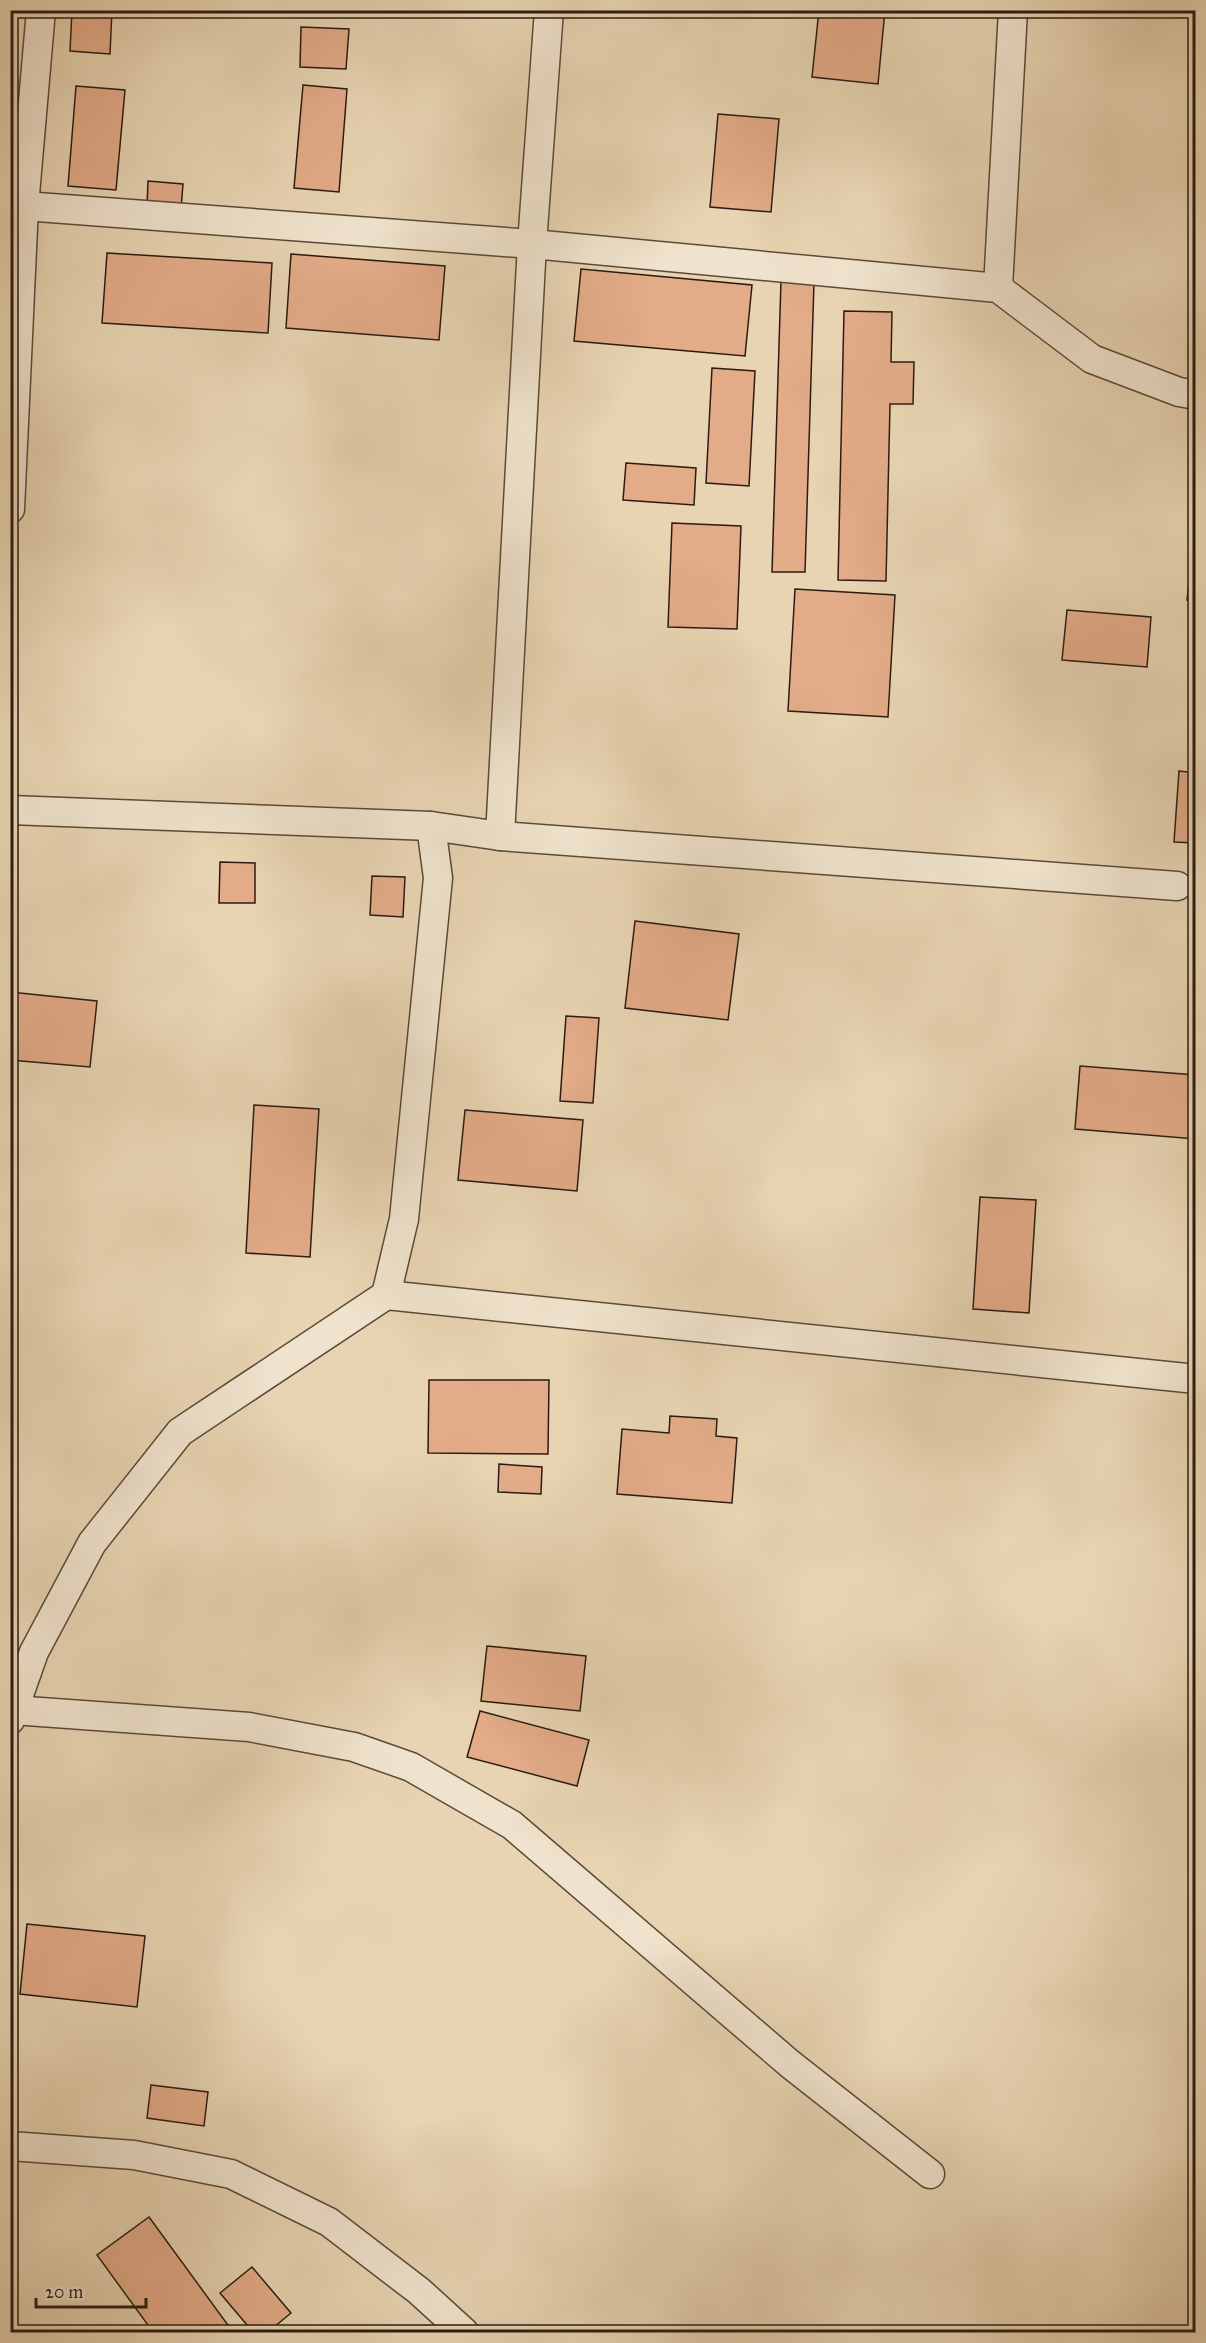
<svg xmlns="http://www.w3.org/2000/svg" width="1206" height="2343" font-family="'IM FELL Great Primer',serif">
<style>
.building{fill:#e3ab88;stroke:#2a1c12;stroke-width:1.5}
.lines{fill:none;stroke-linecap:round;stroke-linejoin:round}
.street-casing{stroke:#5a4a3a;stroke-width:31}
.street{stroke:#f0e3cd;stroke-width:28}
</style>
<rect width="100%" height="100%" fill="#e8d4b2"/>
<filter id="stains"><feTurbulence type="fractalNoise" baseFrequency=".00333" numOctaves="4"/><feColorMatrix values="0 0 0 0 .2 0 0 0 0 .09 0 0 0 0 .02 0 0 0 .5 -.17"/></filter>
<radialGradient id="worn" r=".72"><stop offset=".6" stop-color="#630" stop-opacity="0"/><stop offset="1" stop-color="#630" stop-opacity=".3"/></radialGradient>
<!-- building -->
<g class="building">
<polygon points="72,10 112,10 110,54 70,51"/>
<polygon points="819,10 885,10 878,84 812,77"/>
<polygon points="301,27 349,29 346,69 300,67"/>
<polygon points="303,85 347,89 339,192 294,188"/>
<polygon points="76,86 125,90 116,190 68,186"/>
<polygon points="718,114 779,119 771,212 710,207"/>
<polygon points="148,181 183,184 181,209 147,207"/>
<polygon points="107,253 272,263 268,333 102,323"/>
<polygon points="291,254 445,266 439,340 286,328"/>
<polygon points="581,269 752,285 745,356 574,341"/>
<polygon points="781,281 814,282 805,572 772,572"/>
<polygon points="844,311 892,312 891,362 914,362 913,404 890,404 886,581 838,580"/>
<polygon points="712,368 755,371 749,486 706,483"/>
<polygon points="626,463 696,468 694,505 623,500"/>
<polygon points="672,523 741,526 737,629 668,627"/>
<polygon points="1192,554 1196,555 1196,601 1187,600"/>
<polygon points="795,589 895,595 888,717 788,711"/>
<polygon points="1067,610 1151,617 1147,667 1062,660"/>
<polygon points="1179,771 1196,773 1196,843 1174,842"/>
<polygon points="220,862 255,863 255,903 219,903"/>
<polygon points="372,876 405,877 403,917 370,915"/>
<polygon points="635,921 739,934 728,1020 625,1008"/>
<polygon points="10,992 97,1001 90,1067 10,1060"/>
<polygon points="566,1016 599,1018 593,1103 560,1101"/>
<polygon points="1080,1066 1196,1075 1196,1139 1075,1129"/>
<polygon points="254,1105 319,1109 310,1257 246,1253"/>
<polygon points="465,1110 583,1120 577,1191 458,1180"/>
<polygon points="980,1197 1036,1200 1029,1313 973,1309"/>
<polygon points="429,1380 549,1380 548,1454 428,1453"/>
<polygon points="670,1416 717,1419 716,1436 737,1438 732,1503 617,1494 622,1429 669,1433"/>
<polygon points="499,1464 542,1467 541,1494 498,1492"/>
<polygon points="487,1646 586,1656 580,1711 481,1701"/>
<polygon points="480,1711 589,1740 577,1786 467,1757"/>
<polygon points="27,1924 145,1936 137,2007 20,1994"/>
<polygon points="151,2085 208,2092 204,2126 147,2118"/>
<polygon points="149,2217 233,2332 153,2332 97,2255"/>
<polygon points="252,2267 291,2313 268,2332 253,2332 220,2293"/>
</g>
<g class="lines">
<!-- street casing -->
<g class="street-casing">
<g id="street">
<polyline points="24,206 532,244 998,288 1092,359 1179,392 1196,395"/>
<polyline points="998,288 1013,10"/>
<polyline points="10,509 24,206 41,10"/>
<polyline points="10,810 431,826 500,836 1177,886"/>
<polyline points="500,836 532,244 549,10"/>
<polyline points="386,1295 1196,1379"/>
<polyline points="13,1710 249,1727 354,1747 411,1767 512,1825 790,2064 930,2174"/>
<polyline points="10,1720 34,1652 92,1543 180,1432 386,1295 404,1219 438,878 431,826"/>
<polyline points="10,2146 134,2155 231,2174 329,2222 419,2291 464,2332"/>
</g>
</g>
<!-- street -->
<use href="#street" class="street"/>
</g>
<!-- margin -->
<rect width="1206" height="2343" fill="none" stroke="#e8d4b2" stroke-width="36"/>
<rect x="12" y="12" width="1182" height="2319" fill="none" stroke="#2a1c12" stroke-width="3"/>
<rect x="18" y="18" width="1170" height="2307" fill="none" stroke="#2a1c12" stroke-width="1.5"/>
<!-- scale -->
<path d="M36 2298v9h110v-9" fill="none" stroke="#2a1c12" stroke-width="3"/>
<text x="45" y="2298" font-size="18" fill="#2a1c12" stroke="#f0e3cd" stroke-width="4.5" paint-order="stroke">20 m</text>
<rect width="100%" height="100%" filter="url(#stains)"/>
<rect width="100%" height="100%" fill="url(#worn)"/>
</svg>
